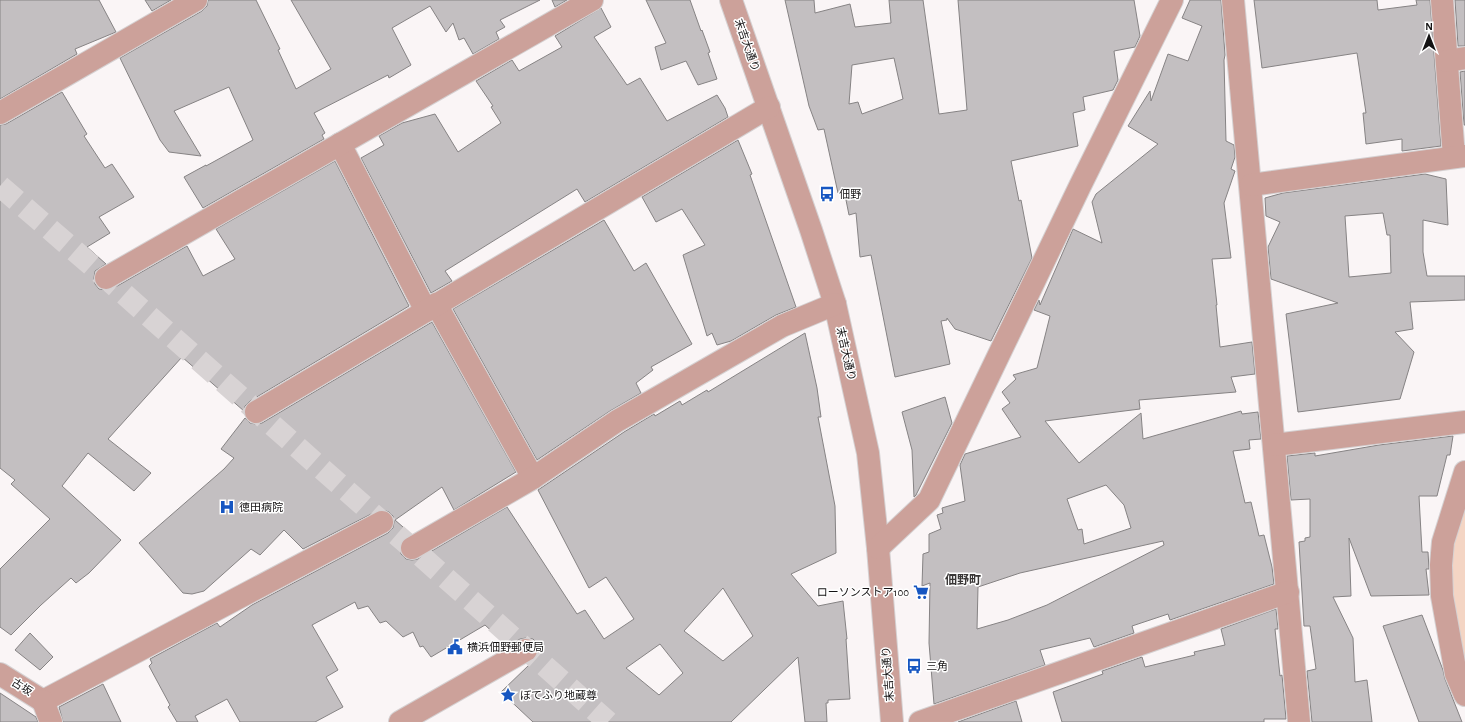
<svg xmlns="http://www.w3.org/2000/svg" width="1465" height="722" font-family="'Alegreya Sans','Noto Sans JP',sans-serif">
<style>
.green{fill:#f4d5c4}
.building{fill:#c3bfc1;stroke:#868384;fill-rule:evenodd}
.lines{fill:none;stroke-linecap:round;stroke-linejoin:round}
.minor-tunnel{stroke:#d8d3d4;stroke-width:22;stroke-dasharray:22 11;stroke-linecap:butt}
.minor-casing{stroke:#d5d1d2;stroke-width:24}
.minor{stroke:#cca19a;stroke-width:22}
.labels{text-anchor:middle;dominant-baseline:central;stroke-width:3;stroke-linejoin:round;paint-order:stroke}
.street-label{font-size:11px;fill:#141213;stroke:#fff}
.poi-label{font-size:11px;fill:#141213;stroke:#fff;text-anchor:start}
.neighbourhood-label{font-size:12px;font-weight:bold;fill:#393636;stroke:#fff}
</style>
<rect width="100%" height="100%" fill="#faf5f6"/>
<!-- green -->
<polygon class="green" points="1465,483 1465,661 1453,595 1452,537"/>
<!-- building -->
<g class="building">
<polygon points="0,0 99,0 116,32 75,49 77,54 0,99"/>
<polygon points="145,0 171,0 152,11"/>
<polygon points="208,0 256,0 280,49 278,50 296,89 331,69 291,0 540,0 500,20 505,27 496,32 499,39 473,54 464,38 459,40 453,23 446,32 430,6 392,28 411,65 389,78 388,75 314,113 325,133 322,135 324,139 203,208 184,177 206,165 206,166 253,140 229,87 174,111 201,156 169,152 160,140 120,58 202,11 207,6"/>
<polygon points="552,0 567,0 555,7"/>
<polygon points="646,0 690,0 701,31 702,30 710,52 708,53 717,79 698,85 686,61 661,70 655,47 666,43"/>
<path d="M 785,0 L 814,0 L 815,13 L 850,4 L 855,27 L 891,23 L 889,0 L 923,0 L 939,114 L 967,110 L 958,0 L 1134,0 L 1140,36 L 1135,47 L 1114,51 L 1118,80 L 1113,90 L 1083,97 L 1085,110 L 1073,113 L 1078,146 L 1011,161 L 1019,201 L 1021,200 L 1032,258 L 991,341 L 955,329 L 947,318 L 947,320 L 941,321 L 950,364 L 895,377 L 871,255 L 860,257 L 856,213 L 849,215 L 844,190 L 838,193 L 824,129 L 818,130 L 809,106 ZM 894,58 L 903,99 L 862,114 L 858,102 L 849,104 L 852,65 Z"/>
<path d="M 1190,0 L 1221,0 L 1225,55 L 1224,60 L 1226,141 L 1234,145 L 1235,157 L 1231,169 L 1235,171 L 1224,203 L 1231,258 L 1212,259 L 1217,305 L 1216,305 L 1220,347 L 1252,342 L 1255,374 L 1231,377 L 1236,392 L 1139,400 L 1140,409 L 1045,421 L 1079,463 L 1141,413 L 1143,439 L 1241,411 L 1242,414 L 1258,412 L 1261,439 L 1249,440 L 1250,449 L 1233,451 L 1245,503 L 1251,502 L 1259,536 L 1264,535 L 1272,567 L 1274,584 L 1170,620 L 1168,614 L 1132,626 L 1134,633 L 1094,647 L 1090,638 L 1040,650 L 1045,665 L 934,704 L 929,643 L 930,583 L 922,586 L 923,554 L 929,552 L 929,534 L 941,529 L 937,515 L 943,513 L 942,508 L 965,501 L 960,465 L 965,454 L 1021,437 L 1002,409 L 1010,403 L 1002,392 L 1016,379 L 1013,375 L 1037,368 L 1050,316 L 1034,310 L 1039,300 L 1040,305 L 1073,229 L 1102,243 L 1092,202 L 1096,194 L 1158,144 L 1128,126 L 1150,91 L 1151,101 L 1168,54 L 1188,61 L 1202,26 L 1182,18 ZM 1106,485 L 1124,505 L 1131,528 L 1084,544 L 1082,529 L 1078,530 L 1067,499 ZM 1163,541 L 1164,545 L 1047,605 L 1008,620 L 977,629 L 978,587 L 1020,573 Z"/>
<polygon points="1254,0 1377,0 1378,10 1417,5 1416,0 1430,0 1441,146 1402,151 1402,139 1366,144 1363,113 1366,113 1357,53 1262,68"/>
<polygon points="1455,0 1465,0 1465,46 1458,46"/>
<polygon points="601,8 611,27 594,37 627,85 640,78 667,121 717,95 725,108 728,117 585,202 577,189 445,271 452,281 431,293 361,158 384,145 379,136 402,123 435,114 458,152 501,123 491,107 493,106 476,81 512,60 519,71 562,47 555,36"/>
<polygon points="1465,71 1465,125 1464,125 1460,72"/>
<polygon points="62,92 87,134 84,136 105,168 112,164 134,197 99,217 110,233 87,247 106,264 95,271 94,278 95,284 99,289 106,290 112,289 187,246 203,276 235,259 216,229 335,161 409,306 250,401 245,406 244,411 182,357 108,439 151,473 134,491 88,453 62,486 121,540 89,573 76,583 71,578 41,605 11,635 0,627 0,569 50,519 11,484 15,480 0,468 0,125 6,124"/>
<polygon points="738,140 752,174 750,175 796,307 776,315 731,341 717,345 712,333 707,336 683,255 705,245 682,209 656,222 642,197"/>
<path d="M 1425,174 L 1446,179 L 1448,225 L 1423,220 L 1423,252 L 1427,276 L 1465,276 L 1465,300 L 1410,302 L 1413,329 L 1395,332 L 1414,352 L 1400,399 L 1298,412 L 1286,314 L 1338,303 L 1271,279 L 1268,247 L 1280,222 L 1266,216 L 1265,198 L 1283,193 ZM 1383,213 L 1387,235 L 1390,235 L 1391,273 L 1349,277 L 1345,216 Z"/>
<polygon points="604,220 634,271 646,263 692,344 651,367 653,370 636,383 641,393 610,411 537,460 453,309"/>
<path d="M 432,322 L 516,472 L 454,510 L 442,487 L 395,520 L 411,534 L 401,542 L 400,548 L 401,554 L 406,559 L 412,560 L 418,559 L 507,507 L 577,614 L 585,610 L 604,639 L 634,619 L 606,577 L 589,588 L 538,490 L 624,432 L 654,414 L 655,416 L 680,401 L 682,405 L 707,390 L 708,392 L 805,333 L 817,388 L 821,417 L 818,417 L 835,506 L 836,553 L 791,574 L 818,606 L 843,601 L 847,639 L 846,639 L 850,699 L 828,700 L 828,703 L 826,703 L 827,722 L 805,722 L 798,657 L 731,722 L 533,722 L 501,692 L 529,665 L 528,663 L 537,657 L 538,650 L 537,643 L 533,639 L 526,638 L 520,639 L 508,646 L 485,625 L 431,657 L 423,646 L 420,647 L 413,632 L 403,637 L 386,621 L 380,623 L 368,606 L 358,609 L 355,602 L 312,625 L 338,670 L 326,677 L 343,707 L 315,722 L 240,722 L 227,699 L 195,716 L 198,722 L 177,722 L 168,707 L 170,705 L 149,666 L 152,663 L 150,659 L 217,623 L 220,627 L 252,605 L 388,533 L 393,528 L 394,522 L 393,516 L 389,512 L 383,510 L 377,511 L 303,549 L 284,530 L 260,555 L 251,549 L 204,591 L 192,594 L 183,593 L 139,543 L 224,469 L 234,458 L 221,449 L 245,418 L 250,423 L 256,424 L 262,423 ZM 723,588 L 753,636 L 723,661 L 684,631 ZM 660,644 L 683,673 L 659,695 L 626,668 Z"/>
<polygon points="945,397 952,423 916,495 914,497 912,450 902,412"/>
<polygon points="1453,436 1450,455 1447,455 1437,496 1419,496 1422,552 1428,552 1429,569 1426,569 1429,595 1371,596 1349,538 1351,596 1333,597 1353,638 1355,682 1367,680 1372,722 1312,722 1307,671 1316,669 1310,626 1304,626 1299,542 1305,541 1305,538 1310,537 1310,499 1291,500 1287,456 1315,453 1315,456 1379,445"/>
<polygon points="1276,609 1278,629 1275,629 1280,676 1282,675 1286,719 1264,719 1264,722 1062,722 1053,692 1103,674 1102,671 1142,657 1145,667 1195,655 1194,652 1225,645 1221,629"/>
<polygon points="1422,615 1443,670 1445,679 1462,722 1419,722 1383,626"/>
<polygon points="30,633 53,657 40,670 15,650"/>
<polygon points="103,684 121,722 63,722 59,707"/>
<polygon points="0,693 36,717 38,722 0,722"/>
<polygon points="1016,701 1022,722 958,722"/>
</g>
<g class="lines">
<!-- minor-tunnel -->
<polyline class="minor-tunnel" points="0,186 106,278 382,522 412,548 608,722"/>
<!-- minor casing -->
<g class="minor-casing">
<g id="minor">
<polyline points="731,0 811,230 835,304 868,453 878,548 892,722"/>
<polyline points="1233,0 1299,722"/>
<polyline points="1442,0 1454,157"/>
<polyline points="1447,61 1465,58"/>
<polyline points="0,113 196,0"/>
<polyline points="340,144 426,311"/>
<polyline points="1251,185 1465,156"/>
<polyline points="106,278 592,0"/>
<polyline points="436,304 533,478"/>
<polyline points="256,412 769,107"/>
<polyline points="1274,445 1465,422"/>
<polyline points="1465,472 1443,542 1441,565 1442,596 1456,674 1465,695"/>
<polyline points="412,548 533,478 617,421 782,326 835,304"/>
<polyline points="878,548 929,500 1080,186 1172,0"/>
<polyline points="0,674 43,701"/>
<polyline points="43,701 382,522"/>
<polyline points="43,701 51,722"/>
<polyline points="400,722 526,650"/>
<polyline points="920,722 1288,592"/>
</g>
</g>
<!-- minor -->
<use href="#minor" class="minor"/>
</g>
<!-- icons -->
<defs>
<g id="bus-bare" transform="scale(1.2)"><path d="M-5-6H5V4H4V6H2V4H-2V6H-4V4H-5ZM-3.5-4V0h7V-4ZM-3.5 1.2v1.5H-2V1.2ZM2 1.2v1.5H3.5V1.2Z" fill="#1656c1" stroke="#fff" stroke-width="2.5" paint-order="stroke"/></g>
<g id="hospital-bare" transform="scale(1.2)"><path d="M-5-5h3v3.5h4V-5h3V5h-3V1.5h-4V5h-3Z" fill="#1656c1" stroke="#fff" stroke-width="2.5" paint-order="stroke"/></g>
<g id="supermarket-bare" transform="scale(1.2)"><path d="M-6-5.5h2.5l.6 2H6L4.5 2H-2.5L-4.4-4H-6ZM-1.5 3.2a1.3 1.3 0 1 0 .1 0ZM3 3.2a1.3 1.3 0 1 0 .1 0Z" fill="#1656c1" stroke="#fff" stroke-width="2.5" paint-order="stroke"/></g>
<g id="civic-bare" transform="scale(1.2)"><path d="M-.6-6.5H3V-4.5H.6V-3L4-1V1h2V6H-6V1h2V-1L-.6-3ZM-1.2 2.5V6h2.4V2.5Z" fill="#1656c1" stroke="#fff" stroke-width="2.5" paint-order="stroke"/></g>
<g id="sight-bare" transform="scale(1.2)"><path d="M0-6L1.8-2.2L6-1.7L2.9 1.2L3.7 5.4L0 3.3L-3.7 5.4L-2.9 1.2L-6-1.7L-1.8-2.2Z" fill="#1656c1" stroke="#fff" stroke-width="2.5" paint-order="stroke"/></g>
</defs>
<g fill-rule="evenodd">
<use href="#bus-bare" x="827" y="194"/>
<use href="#hospital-bare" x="227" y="507"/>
<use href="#supermarket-bare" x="921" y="592"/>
<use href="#civic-bare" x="455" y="647"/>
<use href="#bus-bare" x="914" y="666"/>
<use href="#sight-bare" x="508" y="695"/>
</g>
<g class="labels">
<!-- street labels -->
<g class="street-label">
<text transform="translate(747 45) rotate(71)">末吉大通り</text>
<text transform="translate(846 354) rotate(77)">末吉大通り</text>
<text transform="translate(888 674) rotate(-94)">末吉大通り</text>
<text transform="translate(22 687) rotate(32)">古坂</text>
</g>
<!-- poi labels -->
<g class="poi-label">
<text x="839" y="194">佃野</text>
<text x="239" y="507">徳田病院</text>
<text x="909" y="592" text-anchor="end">ローソンストア100</text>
<text x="467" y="647">横浜佃野郵便局</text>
<text x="926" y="666">三角</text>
<text x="520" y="695">ぼてふり地蔵尊</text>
</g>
<!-- neighbourhood labels -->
<g class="neighbourhood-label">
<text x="963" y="580">佃野町</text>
</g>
</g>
<!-- north arrow -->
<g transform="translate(1429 36)" stroke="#ffffff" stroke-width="3" paint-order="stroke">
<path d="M0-3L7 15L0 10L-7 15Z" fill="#141213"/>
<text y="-6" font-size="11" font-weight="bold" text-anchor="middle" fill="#141213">N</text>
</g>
</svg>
